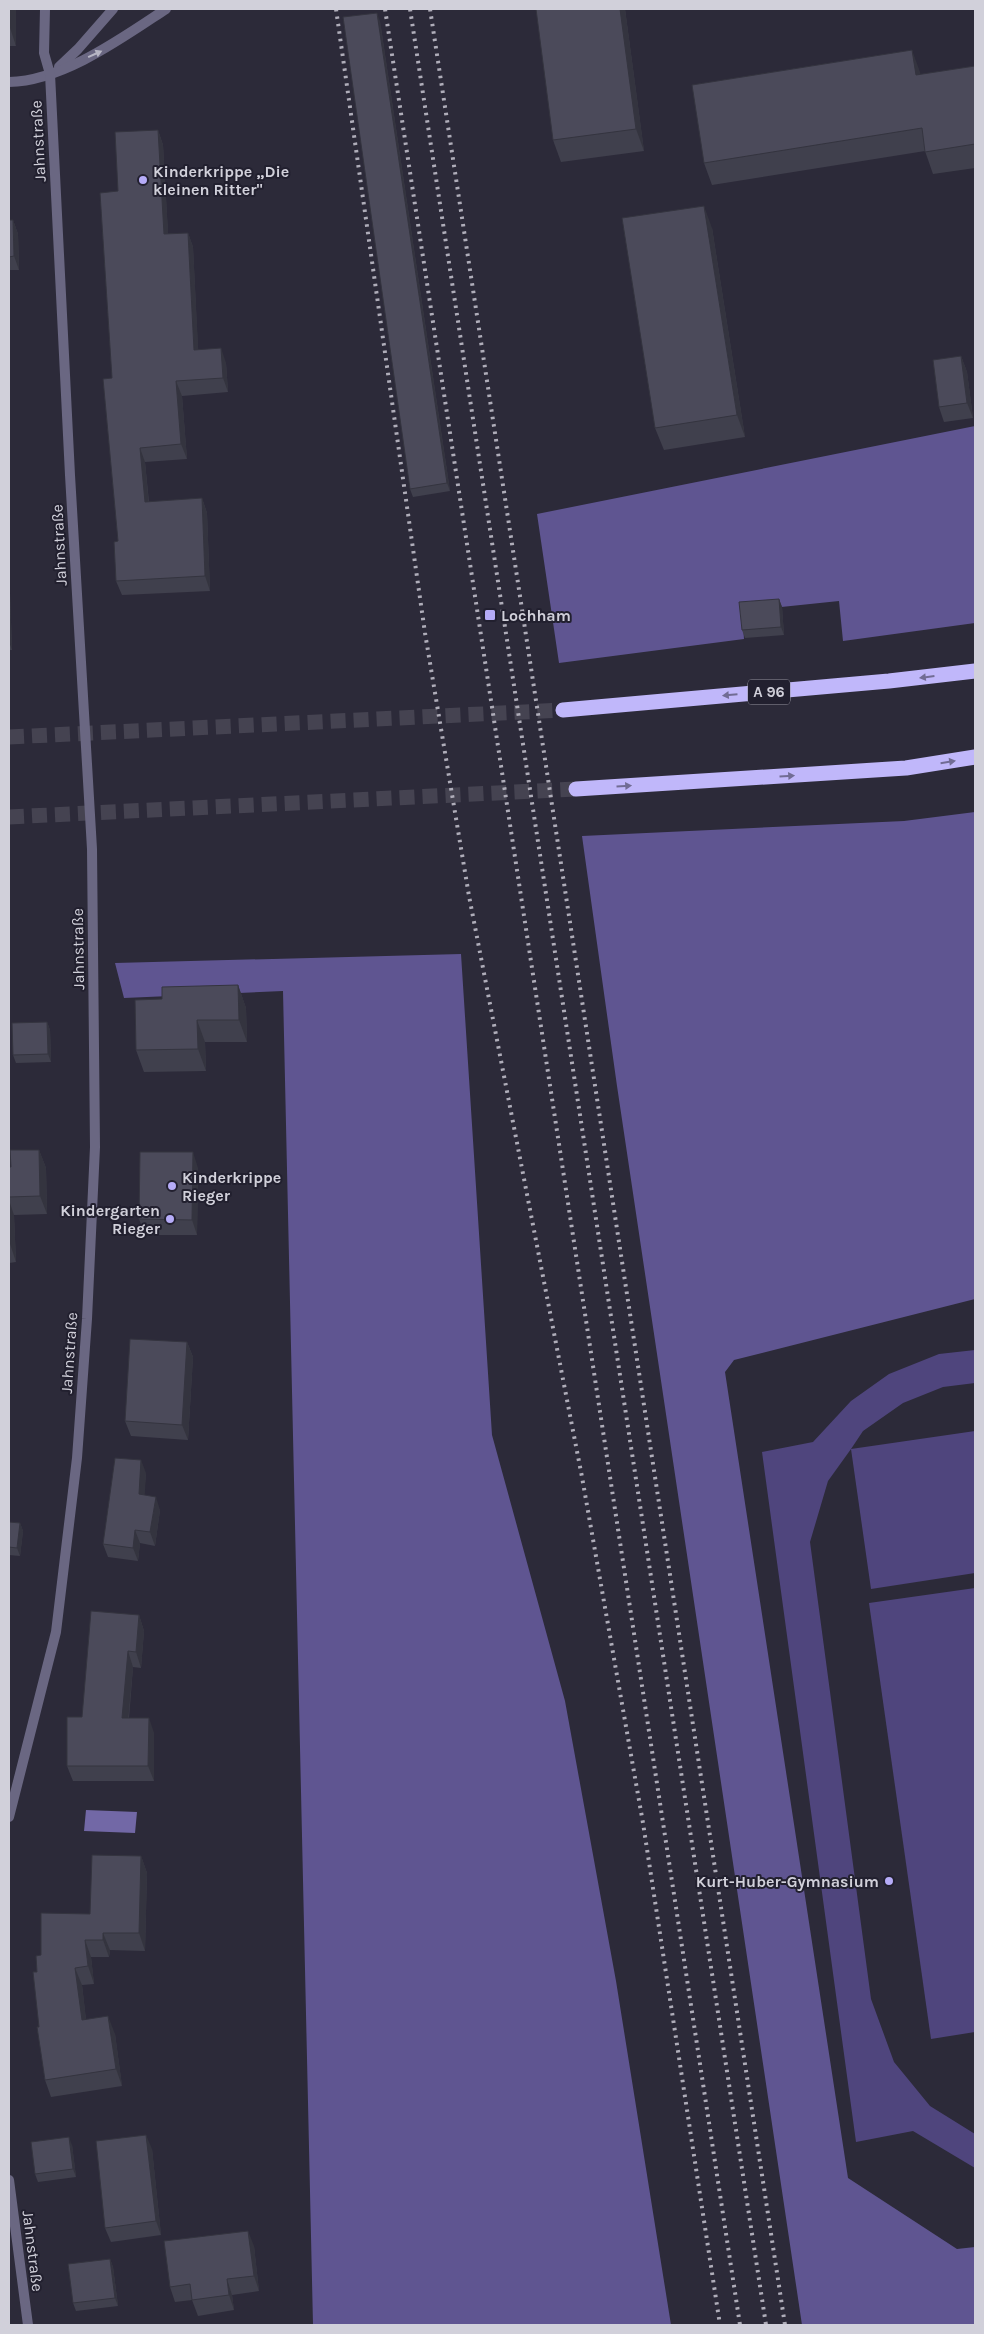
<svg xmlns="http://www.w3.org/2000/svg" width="984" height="2334" font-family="Karla,sans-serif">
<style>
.green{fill:#4f457d}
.forest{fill:#5f5591}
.water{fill:#7268a6}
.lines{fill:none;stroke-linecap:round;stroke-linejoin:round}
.highway-tunnel{stroke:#454351;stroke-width:15;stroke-dasharray:15 8;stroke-linecap:butt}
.street{stroke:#6a6782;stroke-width:10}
.highway{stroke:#c0b7fa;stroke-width:15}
.rail{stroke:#afadb9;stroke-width:4;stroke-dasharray:2.5 5;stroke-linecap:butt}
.wall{fill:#40404d}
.shaded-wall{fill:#34343f}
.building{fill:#4b4a5a;stroke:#34343f}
.oneway{fill:#b7b6c4}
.oneway2{fill:#716c94}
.poi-dot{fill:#b6acf8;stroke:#22202f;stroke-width:2}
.labels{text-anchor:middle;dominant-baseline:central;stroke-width:4;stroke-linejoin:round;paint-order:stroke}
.shield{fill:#22202f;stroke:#9c9ba7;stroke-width:1}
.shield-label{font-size:15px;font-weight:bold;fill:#d1d0da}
.street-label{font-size:16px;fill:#d1d0da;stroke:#22202f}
.poi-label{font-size:16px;font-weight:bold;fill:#d1d0da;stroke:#22202f;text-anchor:start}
</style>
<rect width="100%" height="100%" fill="#2c2a39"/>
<!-- green -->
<g class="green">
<polygon points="975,1350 975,1383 943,1387 903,1403 863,1431 851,1449 975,1431 975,1573 871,1589 851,1449 828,1481 810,1542 871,1999 894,2062 930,2106 975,2134 975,2168 913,2131 856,2142 762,1452 813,1442 851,1401 889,1374 939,1354"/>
<polygon points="975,1588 975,2032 931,2039 869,1603"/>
</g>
<!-- forest -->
<g class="forest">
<polygon points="975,426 975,623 843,641 839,601 742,611 744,639 559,663 537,514"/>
<polygon points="975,812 975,1299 734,1360 725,1372 848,2178 957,2249 975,2247 975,2325 802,2325 617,1086 582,836 904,821"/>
<polygon points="461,954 492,1435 565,1701 616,1981 671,2325 313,2325 283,991 124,998 115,963"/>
</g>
<!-- water -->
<polygon class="water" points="86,1810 137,1812 135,1833 84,1831"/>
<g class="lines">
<!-- highway-tunnel -->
<g class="highway-tunnel">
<polyline points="9,737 563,710"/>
<polyline points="9,817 576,789"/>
</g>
<!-- street -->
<g class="street">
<polyline points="59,67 78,49 113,9"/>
<path d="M 9,82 C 63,81 122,38 166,9"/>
<polyline points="9,1817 56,1632 77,1458 87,1319 95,1147 92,849 70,475 50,74 44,53 45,9"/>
<polyline points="9,2180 28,2325"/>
</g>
<!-- highway -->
<g class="highway">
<polyline points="563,710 889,681 975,671"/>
<polyline points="576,789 906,768 975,757"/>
</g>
<!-- rail -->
<g class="rail">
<polyline points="336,9 425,633 469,896 582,1477 643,1823 720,2325"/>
<polyline points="385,9 740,2325"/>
<polyline points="410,9 766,2325"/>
<polyline points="430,9 785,2325"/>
</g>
</g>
<!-- wall -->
<g class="wall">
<polygon points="9,9 16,46 9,46"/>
<polygon points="625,9 644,151 561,162 553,140"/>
<polygon points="380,21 450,491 413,497 410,489"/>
<polygon points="975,66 975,168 933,174 925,151 712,185 704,163 920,72 920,75"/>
<polygon points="158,130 163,145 168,234 188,233 193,247 198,350 226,363 228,392 182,396 187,459 145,462 149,502 202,498 207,513 210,591 122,595 116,581 118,541 118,191"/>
<polygon points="9,220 13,220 18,234 19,270 9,270"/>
<polygon points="712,228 745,437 664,450 655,428"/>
<polygon points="961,356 967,372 973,418 944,422 939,407"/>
<polygon points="9,589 10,593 12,650 9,650"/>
<polygon points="779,599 782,607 784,635 745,638 742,630"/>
<polygon points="238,985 246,1008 247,1042 205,1042 206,1071 144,1072 136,1050 162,999"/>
<polygon points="47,1022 50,1030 51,1062 16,1063 13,1055"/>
<polygon points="39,1150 46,1168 47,1214 14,1215 16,1262 9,1263 9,1167 11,1167"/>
<polygon points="198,1168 197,1235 145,1235 139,1219"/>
<polygon points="187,1342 193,1357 188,1440 131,1436 125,1421"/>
<polygon points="146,1473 144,1495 160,1510 155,1546 140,1543 138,1561 108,1557 103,1544"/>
<polygon points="9,1522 20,1523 23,1531 20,1556 9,1555"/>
<polygon points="139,1615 144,1631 141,1668 133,1667 129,1718 154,1733 154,1781 73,1781 67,1766 82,1717"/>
<polygon points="141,1856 147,1873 145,1951 110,1950 109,1957 91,1957 94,1984 82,1985 86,2020 115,2034 122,2086 51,2097 45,2080 39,2027 37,1972 41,1955 90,1914"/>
<polygon points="72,2145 76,2177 38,2182 35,2174"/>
<polygon points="152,2149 161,2235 111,2242 105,2228"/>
<polygon points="254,2246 259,2291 232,2295 234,2310 198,2316 192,2300 175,2302 170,2287"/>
<polygon points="110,2259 113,2267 118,2306 76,2311 73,2303"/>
</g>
<!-- shaded-wall -->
<g class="shaded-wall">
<polygon points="9,9 16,9 16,46 9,25"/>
<polygon points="620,9 625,9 644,151 636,129"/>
<polygon points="377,13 380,21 450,491 447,483"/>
<polygon points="912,50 920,72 924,97 916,75"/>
<polygon points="158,130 163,145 169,249 164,234"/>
<polygon points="704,206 712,228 745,437 737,415"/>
<polygon points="13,220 18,234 19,270 14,256"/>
<polygon points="188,233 193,247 199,365 194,350"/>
<polygon points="221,348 226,363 228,392 223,378"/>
<polygon points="961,356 967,372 973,418 967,403"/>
<polygon points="176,381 182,396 187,459 181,444"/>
<polygon points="140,448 145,462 150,517 145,502"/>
<polygon points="202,498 207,513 210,591 205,576"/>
<polygon points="9,589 10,593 12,650 9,642"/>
<polygon points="779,599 782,607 784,635 781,627"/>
<polygon points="238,985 246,1008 247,1042 239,1020"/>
<polygon points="197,1020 205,1042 206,1071 198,1049"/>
<polygon points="47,1022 50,1030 51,1062 48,1054"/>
<polygon points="39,1150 46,1168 47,1214 40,1196"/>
<polygon points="193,1152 198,1168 197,1235 192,1220"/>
<polygon points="9,1200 14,1215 16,1262 10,1244"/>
<polygon points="187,1342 193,1357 188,1440 182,1425"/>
<polygon points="141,1460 146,1473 144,1507 139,1494"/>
<polygon points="156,1497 160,1510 155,1546 150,1532"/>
<polygon points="20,1523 23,1531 20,1556 17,1548"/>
<polygon points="135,1530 140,1543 138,1561 133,1548"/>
<polygon points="139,1615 144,1631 141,1668 136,1652"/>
<polygon points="128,1651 133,1667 127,1733 122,1718"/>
<polygon points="149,1718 154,1733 154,1781 148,1766"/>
<polygon points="141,1856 147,1873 145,1951 139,1933"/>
<polygon points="103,1933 110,1950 109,1957 103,1940"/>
<polygon points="85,1940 91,1957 94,1984 88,1966"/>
<polygon points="75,1968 82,1985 88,2037 82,2020"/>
<polygon points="108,2016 115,2034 122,2086 116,2069"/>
<polygon points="146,2135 152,2149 161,2235 156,2221"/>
<polygon points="69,2137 72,2145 76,2177 73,2169"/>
<polygon points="248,2231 254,2246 259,2291 254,2276"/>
<polygon points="110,2259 113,2267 118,2306 115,2298"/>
<polygon points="227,2279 232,2295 234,2310 229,2295"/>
</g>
<!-- building -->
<g class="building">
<polygon points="536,9 620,9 636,129 553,140"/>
<polygon points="377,13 447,483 410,489 343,17"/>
<polygon points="912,50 916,75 975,66 975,144 925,152 922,128 704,163 692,85"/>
<polygon points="158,130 164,234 188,233 194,350 221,348 223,378 176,381 181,444 140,448 145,502 202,498 205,576 116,581 114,542 118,541 103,379 112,378 100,193 118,191 115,132"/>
<polygon points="704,206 737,415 655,428 622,218"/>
<polygon points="9,220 13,220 14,256 9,257"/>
<polygon points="961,356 967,403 939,407 933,360"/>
<polygon points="779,599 781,627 742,630 739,602"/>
<polygon points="238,985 239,1020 197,1020 198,1049 136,1050 135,1000 162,999 162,987"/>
<polygon points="47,1022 48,1054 13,1055 12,1023"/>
<polygon points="10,1150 39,1150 40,1196 9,1197 9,1167 11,1167"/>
<polygon points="140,1152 193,1152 192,1220 139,1219"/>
<polygon points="130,1339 187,1342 182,1425 125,1421"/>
<polygon points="115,1458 141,1460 139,1494 156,1497 150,1532 135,1530 133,1548 103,1544"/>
<polygon points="9,1522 20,1523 17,1548 9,1547"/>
<polygon points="91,1611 139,1615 136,1652 128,1651 122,1718 149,1718 148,1766 67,1766 67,1717 82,1717"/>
<polygon points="92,1855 141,1856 139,1933 103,1933 103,1940 85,1940 88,1966 75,1968 82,2020 108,2016 116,2069 45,2080 37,2027 39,2027 33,1972 37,1972 36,1956 41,1955 41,1913 90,1914"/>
<polygon points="146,2135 156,2221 105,2228 96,2141"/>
<polygon points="69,2137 73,2169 35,2174 31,2142"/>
<polygon points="248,2231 254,2276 227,2279 229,2295 192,2300 190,2284 170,2287 164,2241"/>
<polygon points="110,2259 115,2298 73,2303 68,2264"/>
</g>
<!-- one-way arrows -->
<defs><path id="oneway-solid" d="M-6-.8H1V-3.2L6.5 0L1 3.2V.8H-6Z" transform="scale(1.25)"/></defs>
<use class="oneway" href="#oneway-solid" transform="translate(95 54) rotate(-24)"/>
<g class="oneway2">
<use href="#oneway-solid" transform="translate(927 677) rotate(173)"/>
<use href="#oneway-solid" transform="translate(730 695) rotate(175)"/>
<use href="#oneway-solid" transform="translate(948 762) rotate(-9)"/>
<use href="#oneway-solid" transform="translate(787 776) rotate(-4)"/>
<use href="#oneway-solid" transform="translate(624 786) rotate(-4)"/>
</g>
<!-- markers -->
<g class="poi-dot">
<circle cx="143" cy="180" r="5"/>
<rect x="484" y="609" width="12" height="12" rx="2.5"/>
<circle cx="172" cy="1186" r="5"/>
<circle cx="170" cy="1219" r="5"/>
<circle cx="889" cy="1881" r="5"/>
</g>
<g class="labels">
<!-- shield labels -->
<rect class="shield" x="748" y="679.5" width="42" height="25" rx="4"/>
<g class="shield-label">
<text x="769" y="692">A 96</text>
</g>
<!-- street labels -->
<g class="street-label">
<text transform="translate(38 141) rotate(-93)">Jahnstraße</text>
<text transform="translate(59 545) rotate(-93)">Jahnstraße</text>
<text transform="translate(78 949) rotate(-91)">Jahnstraße</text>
<text transform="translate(69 1353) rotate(-86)">Jahnstraße</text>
<text transform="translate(33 2251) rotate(83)">Jahnstraße</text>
</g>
<!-- poi labels -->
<g class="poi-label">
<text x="153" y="171">Kinderkrippe „Die<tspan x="153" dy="18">kleinen Ritter"</tspan></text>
<text x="501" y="615">Lochham</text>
<text x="182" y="1177">Kinderkrippe<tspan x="182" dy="18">Rieger</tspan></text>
<text x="160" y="1210" text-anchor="end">Kindergarten<tspan x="160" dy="18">Rieger</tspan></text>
<text x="879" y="1881" text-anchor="end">Kurt-Huber-Gymnasium</text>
</g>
</g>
<!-- border -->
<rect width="984" height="2334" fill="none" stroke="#d1d0da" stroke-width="20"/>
</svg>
